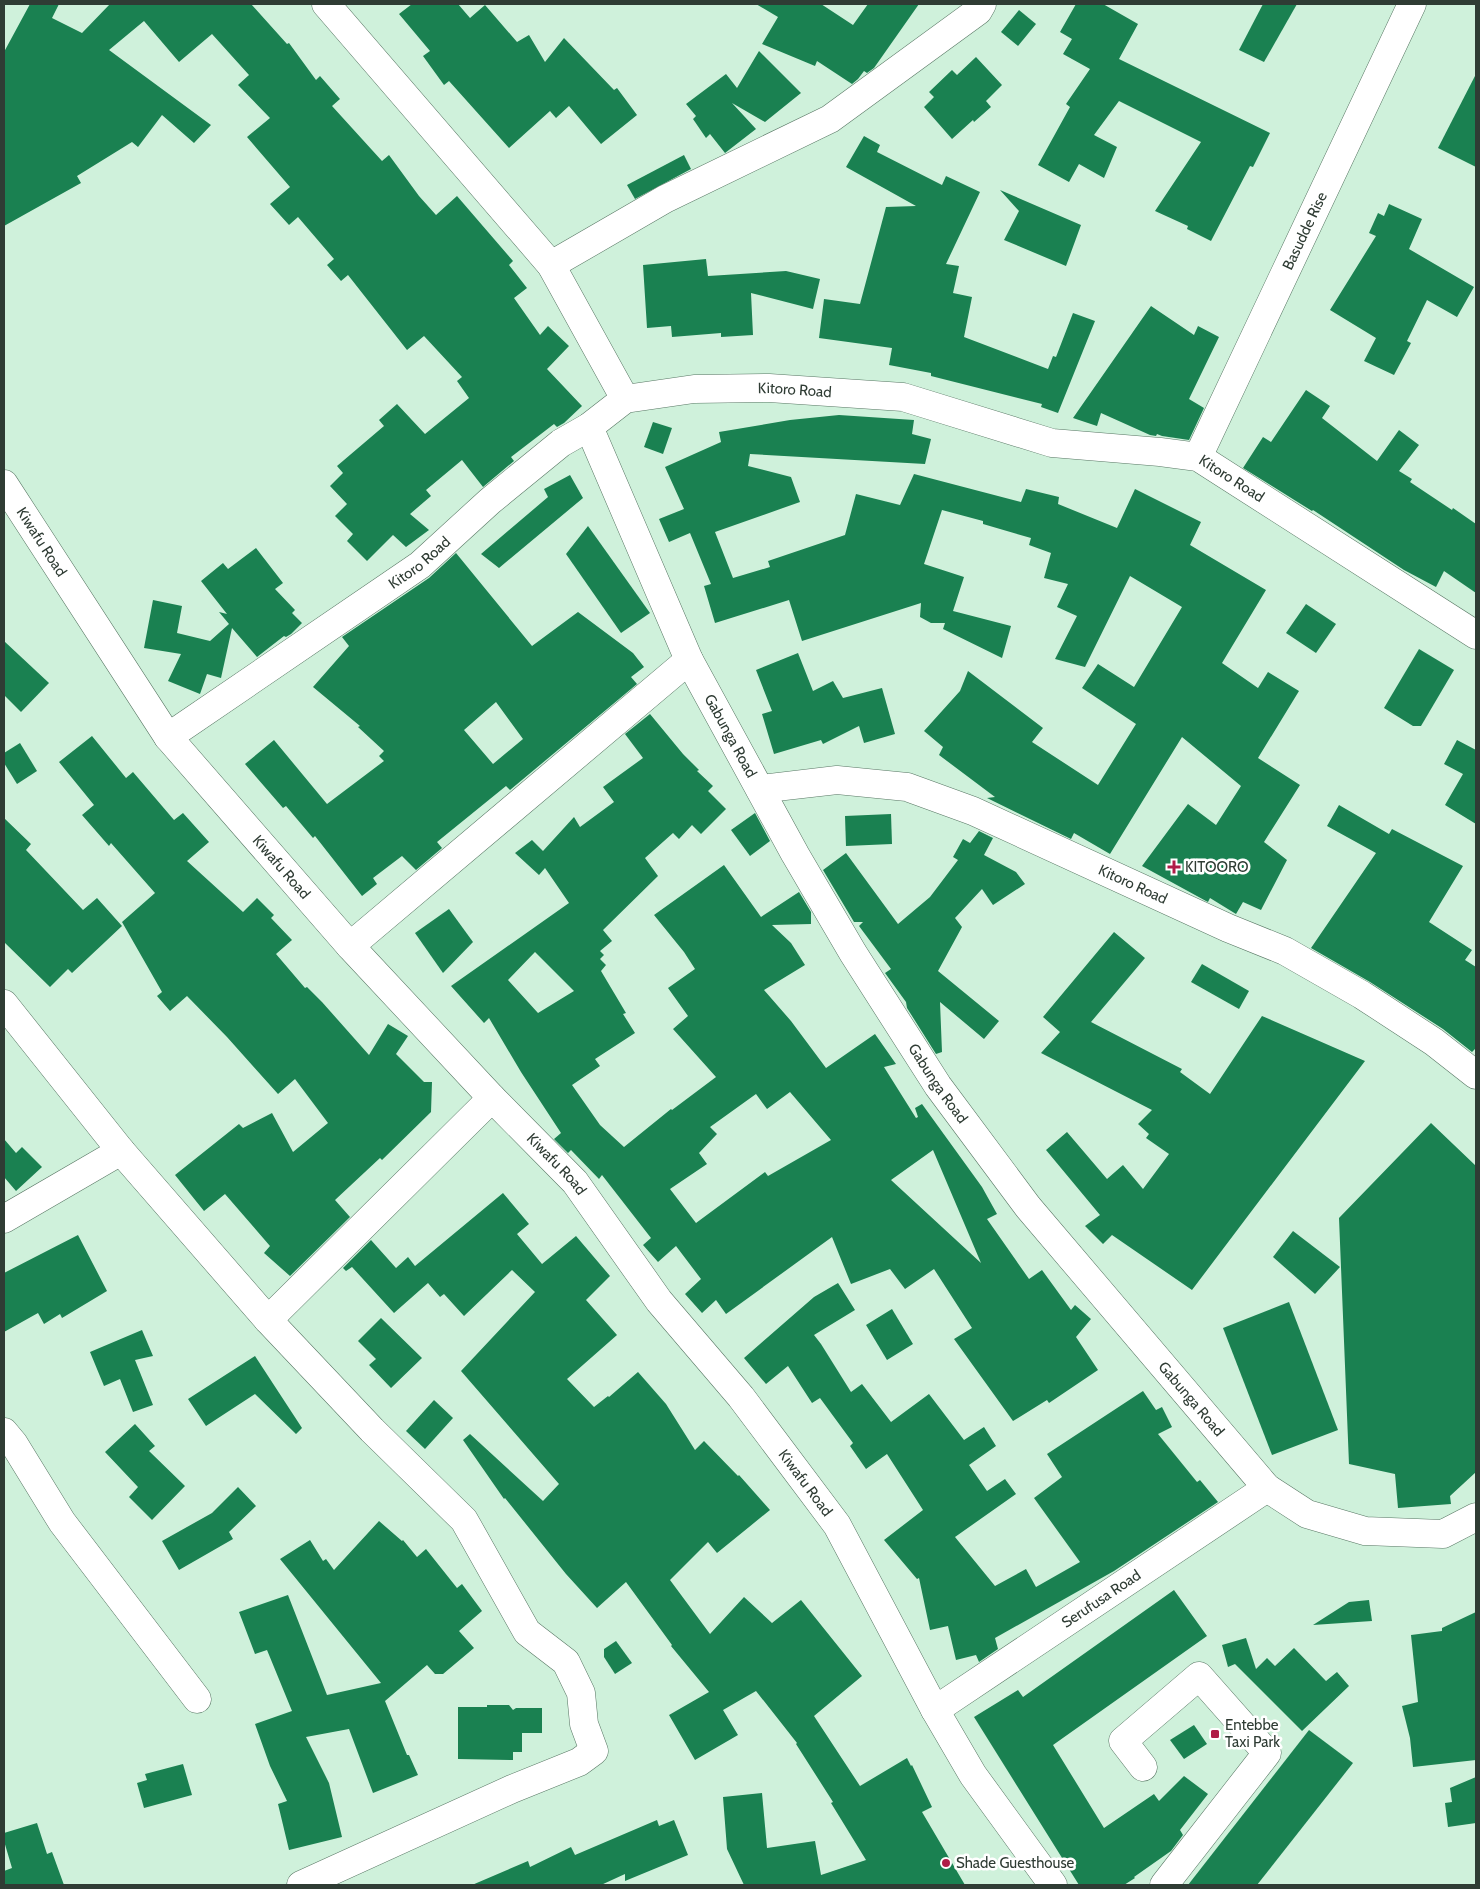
<svg xmlns="http://www.w3.org/2000/svg" width="1480" height="1889" font-family="Cabin,sans-serif">
<style>
.building{fill:#1a8151;fill-rule:evenodd}
.lines{fill:none;stroke-linecap:round;stroke-linejoin:round}
.minor-casing{stroke:#587764;stroke-width:29}
.minor{stroke:#fff;stroke-width:28}
.poi-dot{fill:#af1c47;stroke:#fff;stroke-width:2}
.labels{text-anchor:middle;dominant-baseline:central;stroke-width:5;stroke-linejoin:round;paint-order:stroke}
.street-label{font-size:15px;fill:#2f3c34;stroke:#fff}
.poi-label{font-size:15px;fill:#2f3c34;stroke:#fff;text-anchor:start}
</style>
<rect width="100%" height="100%" fill="#cff1db"/>
<!-- building -->
<g class="building">
<polygon points="30,4 59,4 52,18 82,33 110,4 251,4 287,44 289,43 316,80 320,76 340,99 332,106 382,161 389,155 419,196 436,215 457,196 513,261 509,265 527,288 514,298 540,335 548,326 569,346 547,369 582,406 564,423 557,427 554,424 511,457 514,461 483,487 462,460 426,490 431,496 410,514 429,530 406,547 393,535 367,561 347,541 353,534 335,516 347,504 330,486 343,473 337,466 384,426 379,420 397,404 425,434 469,398 457,381 462,377 424,336 407,350 348,275 341,281 327,265 334,259 298,217 289,225 270,204 290,187 247,137 270,118 238,85 249,75 212,34 179,62 144,21 109,50 211,125 194,143 162,115 138,147 132,142 77,176 81,183 4,226 4,52"/>
<polygon points="412,4 458,4 470,18 485,5 517,42 529,35 545,62 564,38 614,90 617,88 637,115 601,144 569,106 556,118 550,111 509,148 449,81 444,85 423,56 430,51 399,14"/>
<polygon points="756,4 821,4 853,25 868,4 919,4 874,68 867,73 864,71 858,79 852,84 817,61 815,66 762,44 778,17"/>
<polygon points="1076,4 1103,4 1138,24 1119,59 1270,133 1253,167 1250,166 1211,241 1187,229 1188,226 1155,211 1201,142 1119,101 1094,135 1117,147 1104,178 1079,164 1069,182 1038,165 1070,107 1066,104 1090,69 1063,54 1072,39 1060,32"/>
<polygon points="1263,4 1297,4 1264,62 1239,50"/>
<polygon points="1019,10 1036,24 1018,46 1001,32"/>
<polygon points="759,51 801,93 765,122 732,103 756,129 725,153 710,134 706,138 693,119 696,116 686,104 726,74 737,88"/>
<polygon points="976,57 1002,85 986,101 991,107 974,122 973,120 952,139 924,107 934,97 929,92 952,70 957,75"/>
<polygon points="1476,74 1476,167 1438,148"/>
<polygon points="864,136 880,145 877,152 942,185 946,176 980,192 946,264 959,266 953,293 972,297 964,337 1048,369 1053,356 1056,357 1073,313 1095,321 1058,413 1041,407 1042,404 931,376 931,373 889,365 892,348 819,338 824,299 860,304 886,207 916,206 846,167"/>
<polygon points="684,155 691,169 635,199 627,185"/>
<polygon points="1000,190 1081,225 1066,266 1004,240 1019,211"/>
<polygon points="1389,204 1422,219 1409,249 1474,287 1457,317 1427,300 1407,341 1411,343 1394,375 1364,361 1376,338 1330,310 1376,236 1369,233 1378,213 1384,216"/>
<polygon points="706,259 708,276 786,271 820,279 813,309 751,293 753,335 721,337 721,333 672,337 671,326 647,328 643,265"/>
<polygon points="1151,306 1194,335 1198,326 1219,337 1189,399 1204,408 1189,440 1162,436 1157,434 1156,436 1150,435 1101,413 1097,426 1073,418"/>
<polygon points="1306,390 1330,406 1322,418 1377,461 1399,430 1419,445 1399,471 1412,479 1410,482 1452,510 1453,508 1476,524 1476,593 1444,571 1436,587 1404,570 1313,510 1312,511 1243,468 1263,437 1271,442"/>
<polygon points="839,415 914,420 912,434 931,439 925,464 750,454 748,466 791,477 800,502 715,532 733,578 770,567 768,561 845,535 856,494 900,505 914,474 1021,502 1026,489 1059,497 1058,504 1117,528 1135,489 1201,522 1190,545 1266,590 1222,663 1258,688 1268,672 1299,691 1258,758 1300,785 1264,842 1287,860 1261,910 1243,902 1236,914 1210,898 1208,902 1206,901 1142,866 1188,804 1216,825 1241,786 1182,737 1110,854 1074,833 1071,839 987,798 995,797 939,755 943,747 924,731 960,691 968,671 1043,728 1032,742 1098,785 1136,724 1082,688 1098,664 1134,687 1182,607 1130,576 1085,667 1055,659 1077,616 1057,607 1068,584 1044,578 1051,553 1029,545 1031,538 983,524 983,521 942,510 924,564 964,577 953,611 1011,626 1002,658 943,629 945,623 931,623 920,617 921,603 802,641 789,600 715,623 704,586 711,584 690,533 669,542 659,519 684,509 665,467 721,442 719,432 790,420"/>
<polygon points="653,422 672,428 663,454 644,447"/>
<polygon points="570,475 583,498 499,568 481,554 548,497 544,489"/>
<polygon points="588,526 650,613 621,633 566,554"/>
<polygon points="256,548 283,583 275,589 295,610 292,613 302,623 291,634 286,637 284,636 257,657 232,628 221,678 207,674 200,694 168,681 181,654 144,648 153,600 182,606 177,633 210,641 229,624 219,612 227,614 201,581 223,563 228,569"/>
<path d="M 456,553 L 532,646 L 578,612 L 633,653 L 644,667 L 631,677 L 637,684 L 510,790 L 506,786 L 437,842 L 442,848 L 416,870 L 402,856 L 373,878 L 377,884 L 362,896 L 315,836 L 313,838 L 286,806 L 283,808 L 245,764 L 274,740 L 327,804 L 384,761 L 379,756 L 384,751 L 358,727 L 360,726 L 313,687 L 349,646 L 342,637 L 429,578 ZM 496,702 L 523,739 L 493,764 L 464,730 Z"/>
<polygon points="1306,604 1336,624 1316,653 1286,633"/>
<polygon points="4,641 49,683 21,712 4,695"/>
<polygon points="1419,649 1454,670 1421,726 1413,726 1384,708"/>
<polygon points="798,653 813,691 833,681 843,698 882,688 895,734 864,743 859,726 823,744 821,740 774,754 762,714 772,711 756,670"/>
<path d="M 650,714 L 683,754 L 699,770 L 697,771 L 713,786 L 708,791 L 726,809 L 701,834 L 692,825 L 679,839 L 673,833 L 645,858 L 658,876 L 603,930 L 612,941 L 600,951 L 604,955 L 600,959 L 606,965 L 601,971 L 626,1013 L 623,1014 L 635,1033 L 595,1059 L 600,1066 L 572,1085 L 600,1125 L 624,1147 L 671,1109 L 672,1110 L 716,1077 L 673,1029 L 688,1016 L 668,988 L 695,969 L 684,952 L 654,915 L 724,865 L 761,917 L 799,892 L 811,912 L 811,924 L 772,925 L 791,943 L 805,965 L 764,990 L 791,1021 L 826,1068 L 875,1034 L 896,1064 L 884,1067 L 916,1118 L 918,1117 L 915,1108 L 922,1104 L 982,1187 L 997,1214 L 987,1219 L 1029,1279 L 1042,1270 L 1071,1310 L 1075,1305 L 1091,1319 L 1076,1337 L 1098,1370 L 1049,1403 L 1047,1400 L 1013,1421 L 954,1339 L 972,1328 L 934,1269 L 905,1289 L 890,1269 L 851,1284 L 832,1237 L 726,1314 L 716,1300 L 702,1313 L 685,1294 L 701,1279 L 676,1246 L 658,1262 L 643,1245 L 651,1238 L 602,1175 L 599,1179 L 571,1150 L 568,1153 L 554,1139 L 561,1133 L 521,1072 L 489,1018 L 484,1023 L 451,986 L 569,903 L 545,868 L 539,875 L 515,853 L 532,840 L 543,851 L 574,817 L 580,827 L 614,802 L 603,787 L 643,758 L 625,734 ZM 535,952 L 574,991 L 538,1013 L 508,980 ZM 790,1092 L 831,1140 L 768,1176 L 765,1172 L 696,1223 L 670,1189 L 707,1164 L 699,1153 L 717,1134 L 710,1127 L 756,1094 L 767,1109 ZM 933,1150 L 981,1263 L 891,1180 Z"/>
<polygon points="92,736 126,778 133,772 174,820 183,813 209,842 187,861 243,912 257,898 274,915 271,918 292,940 276,954 305,988 307,987 322,1002 369,1055 388,1024 408,1036 396,1054 424,1082 432,1082 431,1112 382,1160 380,1158 335,1200 350,1217 290,1276 264,1253 270,1246 225,1194 204,1211 175,1175 239,1124 243,1128 272,1113 293,1152 328,1123 295,1079 278,1094 227,1037 187,996 170,1011 157,996 162,992 122,922 155,893 111,843 109,846 82,815 94,805 59,762"/>
<polygon points="1457,740 1476,750 1476,824 1445,805 1463,774 1444,764"/>
<polygon points="20,743 37,771 17,784 4,763 4,753"/>
<polygon points="1339,805 1389,834 1392,829 1463,866 1429,922 1472,950 1465,960 1476,967 1476,1048 1472,1052 1443,1029 1370,982 1311,948 1376,853 1327,826"/>
<polygon points="755,813 770,841 750,856 731,830"/>
<polygon points="891,814 892,844 846,846 845,816"/>
<polygon points="4,818 31,844 26,850 83,910 97,898 122,926 72,973 68,969 50,987 4,942"/>
<polygon points="979,831 993,838 984,855 1016,872 1025,884 993,905 982,889 955,918 962,927 938,971 999,1021 984,1039 940,1002 942,1052 936,1054 907,1008 906,1002 885,973 891,969 859,926 863,922 854,922 823,870 846,853 898,924 930,897 958,860 953,857 963,839 970,843"/>
<polygon points="449,909 473,942 443,973 415,933"/>
<polygon points="1114,932 1145,958 1091,1022 1182,1069 1180,1072 1210,1094 1262,1016 1365,1061 1192,1290 1112,1235 1103,1244 1085,1226 1100,1215 1046,1150 1067,1132 1107,1179 1123,1165 1143,1189 1169,1154 1146,1138 1149,1134 1138,1124 1152,1110 1041,1053 1060,1032 1043,1017"/>
<polygon points="1202,964 1249,991 1239,1009 1191,982"/>
<polygon points="1431,1123 1476,1166 1476,1472 1450,1496 1451,1504 1398,1508 1395,1474 1349,1464 1339,1218"/>
<polygon points="4,1139 16,1153 22,1147 42,1167 16,1191 4,1177"/>
<polygon points="503,1193 529,1224 517,1234 542,1264 576,1236 610,1276 586,1300 617,1335 567,1379 594,1407 608,1396 609,1397 638,1372 666,1404 695,1450 704,1441 738,1476 739,1475 770,1510 717,1553 708,1542 670,1580 710,1634 744,1597 772,1623 801,1600 862,1676 814,1716 860,1786 907,1758 911,1766 912,1765 932,1807 922,1812 965,1885 744,1885 727,1849 723,1797 762,1793 767,1848 815,1841 821,1875 866,1860 831,1803 833,1802 796,1744 797,1743 756,1691 723,1710 738,1735 695,1760 669,1715 709,1692 671,1646 672,1645 626,1582 597,1608 566,1574 505,1498 504,1499 463,1440 470,1434 543,1501 559,1484 461,1371 535,1292 512,1270 464,1316 444,1294 440,1297 428,1283 394,1313 352,1267 346,1271 343,1268 371,1240 396,1268 408,1257 415,1266"/>
<polygon points="1293,1231 1340,1267 1315,1294 1273,1257"/>
<polygon points="78,1235 107,1291 62,1318 60,1314 44,1324 38,1313 4,1332 4,1273"/>
<polygon points="838,1283 855,1310 814,1335 821,1344 851,1392 862,1384 891,1422 929,1394 964,1440 984,1427 996,1446 969,1465 987,1491 1005,1479 1016,1494 955,1537 995,1586 1026,1569 1036,1587 1080,1562 1034,1498 1062,1477 1047,1454 1143,1391 1156,1410 1162,1407 1172,1427 1158,1434 1197,1482 1200,1480 1218,1502 1114,1571 995,1638 998,1649 979,1662 976,1655 956,1660 948,1626 930,1630 919,1578 917,1579 884,1540 923,1510 887,1454 866,1469 850,1446 853,1443 820,1398 812,1403 788,1366 766,1384 744,1358 814,1297"/>
<polygon points="1289,1302 1338,1430 1272,1455 1223,1328"/>
<polygon points="892,1309 913,1344 887,1360 866,1325"/>
<polygon points="381,1318 422,1358 391,1388 369,1365 376,1359 358,1341"/>
<polygon points="142,1330 153,1356 135,1360 153,1405 133,1412 120,1379 104,1386 90,1352"/>
<polygon points="255,1356 302,1428 296,1434 255,1394 206,1426 188,1399"/>
<polygon points="434,1400 453,1418 425,1449 406,1431"/>
<polygon points="135,1424 155,1446 149,1451 185,1486 152,1520 129,1497 138,1487 105,1452"/>
<polygon points="238,1487 256,1506 229,1532 233,1539 179,1570 162,1541 212,1513"/>
<polygon points="379,1521 402,1541 403,1540 417,1557 426,1549 457,1588 462,1584 482,1611 459,1631 474,1648 443,1674 435,1674 427,1665 385,1701 407,1755 409,1755 418,1775 373,1793 349,1729 306,1737 329,1783 342,1837 289,1850 278,1804 287,1801 270,1766 255,1724 292,1711 267,1650 255,1654 239,1612 288,1595 327,1695 381,1683 280,1559 310,1540 323,1561 326,1559 334,1570"/>
<polygon points="1174,1590 1207,1636 1053,1745 1104,1828 1154,1794 1159,1801 1184,1776 1208,1794 1180,1830 1183,1835 1171,1851 1134,1877 1135,1878 1124,1885 1079,1885 974,1717 1018,1690 1023,1697"/>
<polygon points="1369,1600 1372,1621 1313,1625 1349,1602"/>
<polygon points="1476,1612 1476,1760 1413,1767 1410,1738 1402,1706 1418,1702 1411,1635 1442,1631 1442,1628"/>
<polygon points="1246,1638 1256,1669 1267,1658 1275,1666 1294,1648 1326,1681 1337,1672 1349,1686 1302,1731 1235,1664 1228,1667 1222,1645"/>
<polygon points="616,1641 632,1663 615,1674 604,1657 604,1649"/>
<polygon points="487,1705 509,1705 513,1710 516,1708 542,1708 542,1733 522,1733 522,1752 513,1752 513,1760 458,1759 458,1707 487,1707"/>
<polygon points="1194,1725 1207,1744 1184,1759 1170,1740"/>
<polygon points="1309,1730 1353,1763 1257,1885 1188,1885"/>
<polygon points="183,1764 192,1795 144,1808 137,1783 147,1780 145,1774"/>
<polygon points="1476,1777 1476,1823 1448,1827 1445,1803 1452,1802 1450,1788"/>
<polygon points="657,1820 659,1826 674,1820 688,1855 625,1881 625,1874 601,1885 472,1885 528,1861 530,1867 571,1847 575,1855"/>
<polygon points="37,1823 47,1854 52,1852 64,1885 4,1885 4,1871 12,1868 4,1841 4,1833"/>
</g>
<g class="lines">
<!-- minor casing -->
<g class="minor-casing">
<g id="minor">
<polyline points="326,4 551,265 625,399"/>
<polyline points="551,265 665,199 830,119 978,11 982,4"/>
<path id="s1" d="M 589,427 L 689,660 L 795,854 L 853,953 L 938,1086 L 1028,1207 L 1267,1488 L 1307,1514 L 1365,1531 L 1443,1534 L 1476,1517"/>
<path id="s2" d="M 1198,457 L 1412,4"/>
<path id="s3" d="M 4,484 L 168,737 L 350,946 L 492,1098 L 575,1182 L 659,1301 L 741,1397 L 837,1525 L 935,1710 L 973,1775 L 1053,1885"/>
<path id="s4" d="M 168,737 L 420,565 L 490,501 L 561,443 L 589,427 L 625,399 L 694,389 L 769,388 L 903,397 L 1052,443 L 1160,452 L 1198,457 L 1476,635"/>
<path id="s5" d="M 760,789 L 837,780 L 907,787 L 973,811 L 1228,928 L 1285,951 L 1362,995 L 1434,1042 L 1476,1075"/>
<polyline points="350,946 689,660"/>
<polyline points="4,1004 121,1151 268,1320 372,1430 464,1520 527,1632 566,1662 581,1693 584,1724 594,1751 579,1762 512,1789 301,1885"/>
<polyline points="4,1219 121,1151"/>
<polyline points="268,1320 492,1098"/>
<polyline points="4,1432 14,1444 62,1522 197,1699"/>
<path id="s6" d="M 935,1710 L 1267,1488"/>
<polyline points="1143,1767 1123,1741 1199,1676 1267,1753 1164,1885"/>
</g>
</g>
<!-- minor -->
<use href="#minor" class="minor"/>
</g>
<!-- markers -->
<g class="poi-dot">
<path d="M1171.5 859.5h5v5h5v5h-5v5h-5v-5h-5v-5h5z"/>
<rect x="1210" y="1729" width="10" height="10" rx="2.5"/>
<circle cx="946" cy="1863" r="5"/>
</g>
<g class="labels">
<!-- street labels -->
<g class="street-label">
<text stroke="none"><textPath href="#s2" startOffset="250">Basudde Rise</textPath></text>
<text stroke="none"><textPath href="#s4" startOffset="740">Kitoro Road</textPath></text>
<text stroke="none"><textPath href="#s4" startOffset="1191">Kitoro Road</textPath></text>
<text stroke="none"><textPath href="#s3" startOffset="69">Kiwafu Road</textPath></text>
<text stroke="none"><textPath href="#s4" startOffset="306">Kitoro Road</textPath></text>
<text stroke="none"><textPath href="#s1" startOffset="340">Gabunga Road</textPath></text>
<text stroke="none"><textPath href="#s3" startOffset="474">Kiwafu Road</textPath></text>
<text stroke="none"><textPath href="#s5" startOffset="394">Kitoro Road</textPath></text>
<text stroke="none"><textPath href="#s1" startOffset="745">Gabunga Road</textPath></text>
<text stroke="none"><textPath href="#s3" startOffset="879">Kiwafu Road</textPath></text>
<text stroke="none"><textPath href="#s1" startOffset="1150">Gabunga Road</textPath></text>
<text stroke="none"><textPath href="#s3" startOffset="1284">Kiwafu Road</textPath></text>
<text stroke="none"><textPath href="#s6" startOffset="200">Serufusa Road</textPath></text>
</g>
<!-- poi labels -->
<g class="poi-label">
<text x="1185" y="867">KITOORO</text>
<text x="1225" y="1725">Entebbe<tspan x="1225" dy="17">Taxi Park</tspan></text>
<text x="956" y="1863">Shade Guesthouse</text>
</g>
</g>
<!-- border -->
<rect width="1480" height="1889" fill="none" stroke="#2f3c34" stroke-width="10"/>
</svg>
